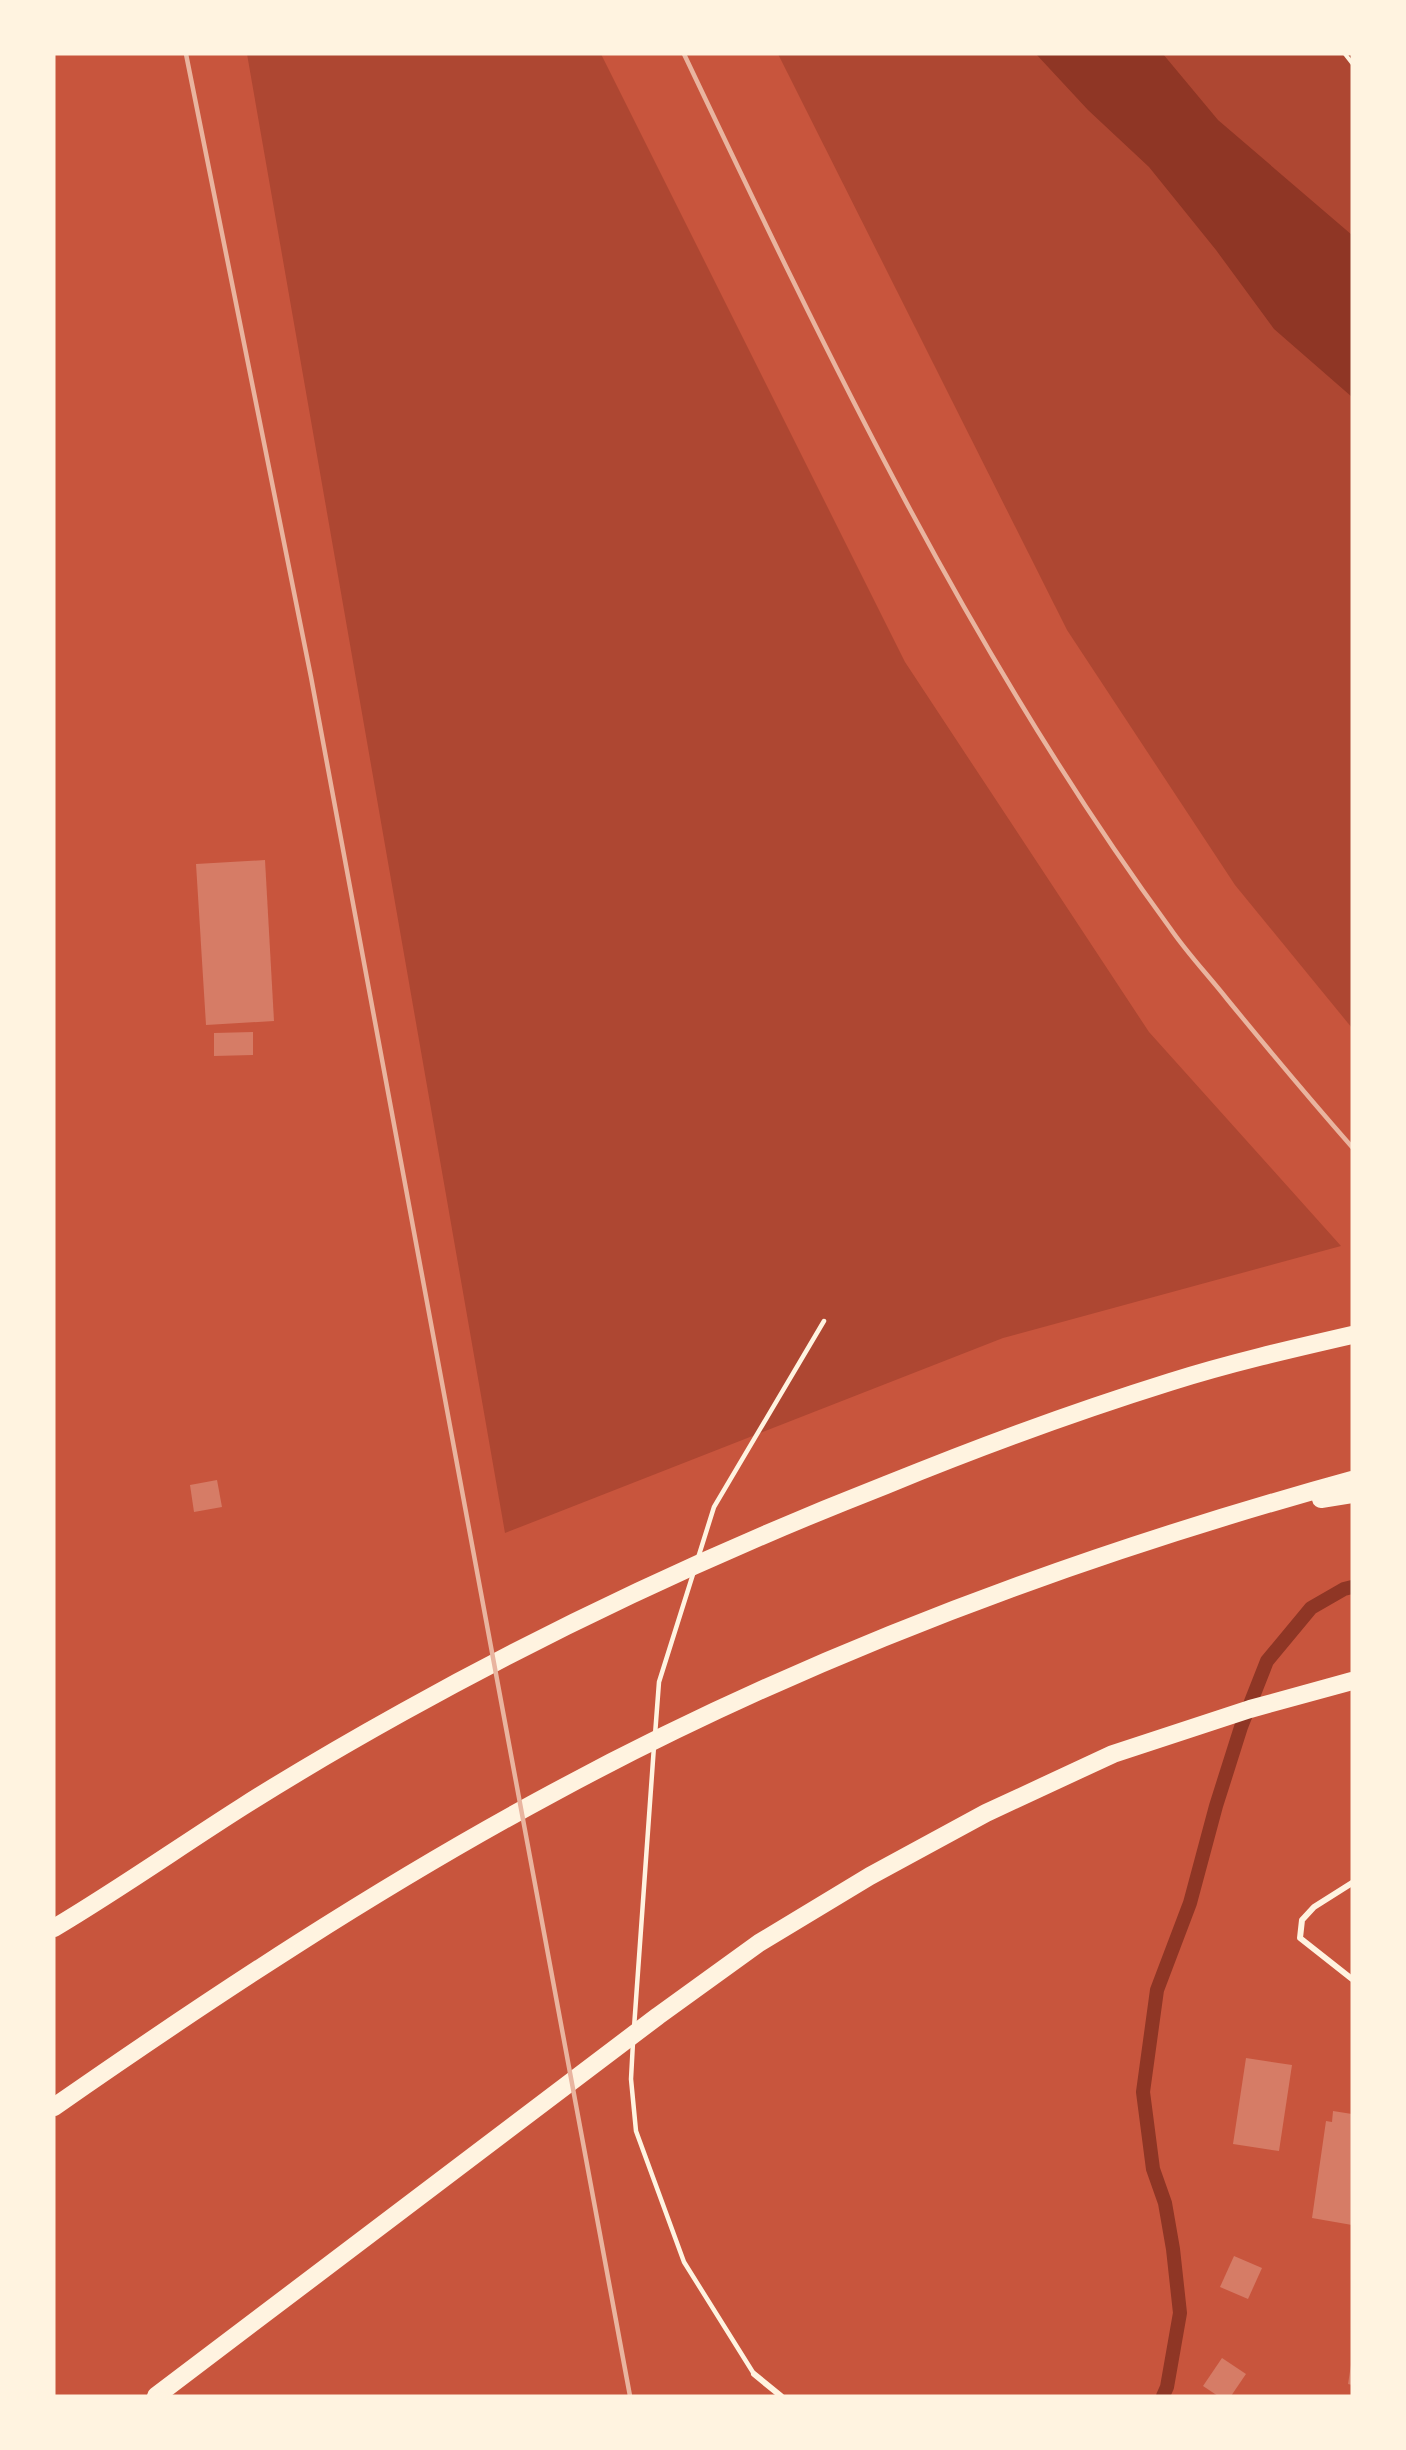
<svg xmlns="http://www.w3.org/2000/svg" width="1406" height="2450" font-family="Figtree,sans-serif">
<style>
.green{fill:#ae4732}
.water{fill:#8f3625}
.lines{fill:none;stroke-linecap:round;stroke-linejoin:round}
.stream{stroke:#8f3625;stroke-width:14}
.building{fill:#d67c66}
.path{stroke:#fff3e0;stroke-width:4}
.service{stroke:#fff3e0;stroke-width:4.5}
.minor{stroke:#fff3e0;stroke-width:6}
.motorway{stroke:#fff3e0;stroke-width:18}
.rail{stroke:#e9b49f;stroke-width:4.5}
</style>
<rect width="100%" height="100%" fill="#c8553d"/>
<!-- green -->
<g class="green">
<polygon points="247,54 601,54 905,662 1149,1032 1341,1246 1003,1338 505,1533"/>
<polygon points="778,54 1352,54 1352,1028 1235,885 1067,630"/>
</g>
<!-- water -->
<polygon class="water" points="1036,54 1163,54 1218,120 1352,235 1352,397 1274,329 1216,250 1149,167 1088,110"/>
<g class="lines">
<!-- stream -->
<polyline class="stream" points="1163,2396 1167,2387 1180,2313 1173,2249 1165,2203 1153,2169 1143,2092 1157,1990 1190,1903 1216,1806 1241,1727 1267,1661 1311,1608 1344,1589 1352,1587"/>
</g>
<!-- building -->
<g class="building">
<polygon points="265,860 274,1021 206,1025 196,864"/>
<polygon points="253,1032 253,1055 214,1056 214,1033"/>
<polygon points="217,1480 222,1507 194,1512 190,1485"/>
<polygon points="1246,2058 1292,2065 1279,2151 1233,2144"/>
<polygon points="1333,2111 1352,2114 1352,2225 1312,2218 1326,2121 1332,2122"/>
<polygon points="1234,2256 1262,2268 1248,2299 1220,2287"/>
<polygon points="1222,2358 1246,2374 1231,2396 1218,2396 1203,2386"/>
<polygon points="1351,2365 1352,2365 1352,2385 1348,2384"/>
</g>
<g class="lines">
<!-- path -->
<polyline class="path" points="1345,54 1352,63"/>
<!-- service -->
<g class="service">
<polyline points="698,1558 714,1507 824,1321"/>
<polyline points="655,1735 659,1682 694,1571"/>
<polyline points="634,2028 654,1746"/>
<polyline points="633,2042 631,2079 636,2131 684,2262 754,2374"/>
</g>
<!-- minor -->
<g class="minor">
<polyline points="1352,1883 1314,1907 1302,1920 1300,1938 1352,1979"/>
<polyline points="754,2374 781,2396"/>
</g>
<!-- motorway -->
<g class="motorway">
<polyline points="1321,1499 1352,1494"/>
<path d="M 54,1928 C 118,1890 179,1847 242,1807 C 294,1774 349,1742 403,1712 C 559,1625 720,1550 886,1485 C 979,1447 1074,1412 1170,1382 C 1230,1363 1291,1349 1352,1335"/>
<path d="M 54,2107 C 215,1995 380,1886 553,1793 C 806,1656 1075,1556 1352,1480"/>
<polyline points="156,2396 658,2016 759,1943 870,1876 986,1813 1113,1754 1250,1709 1352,1681"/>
</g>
<!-- rail -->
<g class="rail">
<polyline points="186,54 311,677 630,2396"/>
<path d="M 684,54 C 827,355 972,658 1170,928 C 1187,953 1208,975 1227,999 C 1268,1049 1309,1098 1352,1147"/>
</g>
</g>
<!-- border -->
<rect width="1406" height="2450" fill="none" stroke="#fff3e0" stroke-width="111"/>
</svg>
